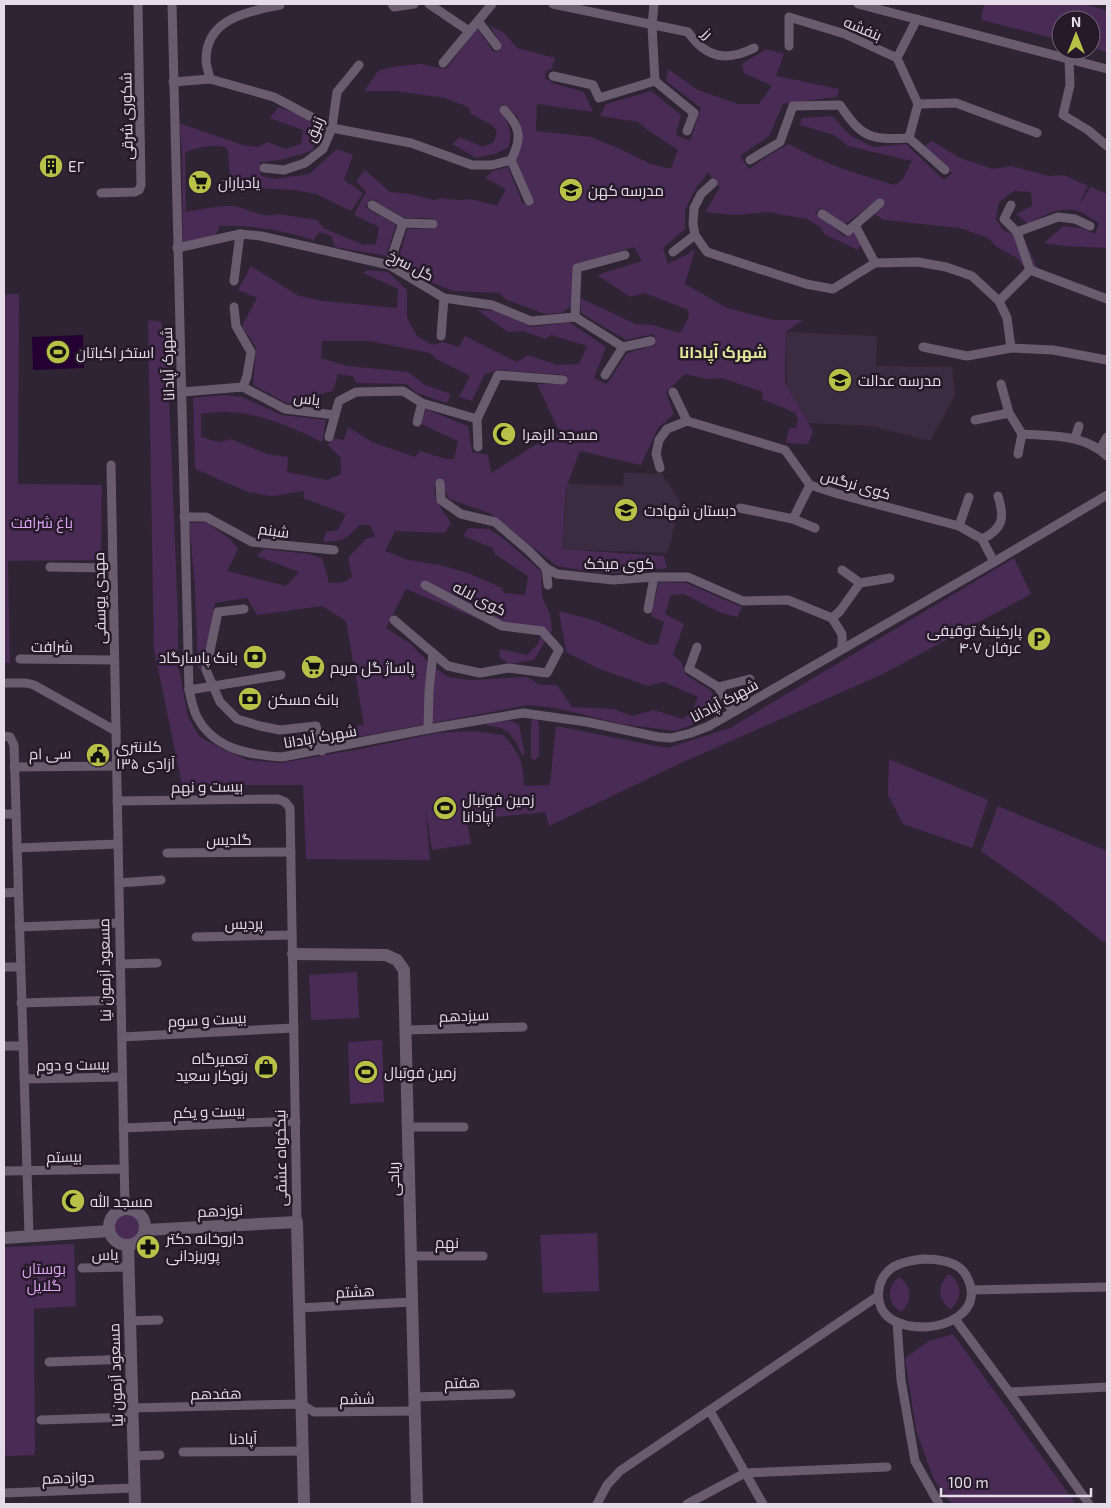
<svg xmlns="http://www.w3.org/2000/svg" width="1111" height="1508" font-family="'Exo 2',Cairo,sans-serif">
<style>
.built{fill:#3b2c42}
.green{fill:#492b55}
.water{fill:#250033}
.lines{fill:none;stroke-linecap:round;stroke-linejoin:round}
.street{stroke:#695c6f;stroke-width:9}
.secondary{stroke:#695c6f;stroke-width:12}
.labels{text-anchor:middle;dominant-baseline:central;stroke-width:5;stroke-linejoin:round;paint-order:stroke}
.street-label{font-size:15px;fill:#e4dce8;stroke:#261a2a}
.poi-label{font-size:15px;fill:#e4dce8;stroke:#261a2a;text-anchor:start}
.park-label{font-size:15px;fill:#dfa5f6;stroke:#261a2a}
.neighbourhood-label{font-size:16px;font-weight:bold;fill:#e0e89a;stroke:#261a2a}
</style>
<rect width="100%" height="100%" fill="#2f2434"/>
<!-- built -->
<g class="built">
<polygon points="786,332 877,336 876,366 952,367 955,395 930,441 871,426 809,423 787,386"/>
<polygon points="624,473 662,474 680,502 668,553 562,549 567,484 623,486"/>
</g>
<!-- green -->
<g class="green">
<polygon points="984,4 1086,4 1107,11 1107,52 1091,48 1091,20 1061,20 1061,40 981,20"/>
<path d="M 490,26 L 503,32 L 517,48 L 555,58 L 552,69 L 546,71 L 545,78 L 555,84 L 584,92 L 593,112 L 537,104 L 536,131 L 591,137 L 618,148 L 651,164 L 671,169 L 678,150 L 649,131 L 638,122 L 600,116 L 606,104 L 651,91 L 681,115 L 676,135 L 690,141 L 701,108 L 666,81 L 668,69 L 698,90 L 738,104 L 759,104 L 772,86 L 744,73 L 742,64 L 766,49 L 784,54 L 776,76 L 839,89 L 837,97 L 783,104 L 769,136 L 740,156 L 749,169 L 769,155 L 789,144 C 822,164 859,174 895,185 L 902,180 L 912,161 L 848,146 L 834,135 L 800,125 L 802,118 L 832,116 L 851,136 L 874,147 L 906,144 L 944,180 L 952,173 L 924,146 L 932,141 L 960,158 L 993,169 L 1011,166 L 1049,176 L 1064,175 L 1088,186 L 1079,204 L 1091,187 L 1107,194 L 1107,248 L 1065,246 L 1044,243 L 1063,226 L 1082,228 L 1095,234 L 1099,223 C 1092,219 1082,211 1074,210 C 1057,207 1042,216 1028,224 L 1016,214 L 1032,206 L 1031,192 L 1014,191 L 999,202 L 996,219 L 1003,230 L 1024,239 L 1038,269 L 1029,273 L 1017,258 L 997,247 L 988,238 L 960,228 L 884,220 L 874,214 L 885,205 L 881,198 L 845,224 L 821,208 L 815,213 L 844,236 L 853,231 L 861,244 L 858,250 L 824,234 L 822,228 L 807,219 L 767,212 L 736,215 L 705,212 L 720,187 L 713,183 L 709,172 L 696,188 L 685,210 L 685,229 L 663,248 L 668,264 L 695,250 L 685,284 L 727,308 L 774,320 L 803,320 L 786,332 L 785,382 L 807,420 L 813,432 L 808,444 L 786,443 L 789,428 L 796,428 L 798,419 L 795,413 L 762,399 L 763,392 L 722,378 L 707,379 L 685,374 L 666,392 L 674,414 L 658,428 L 641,465 L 580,451 L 566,488 L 562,549 L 664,556 L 667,568 L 625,573 L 599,573 L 557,566 L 489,513 L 449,499 L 444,488 L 441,477 C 425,489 443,511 451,523 L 445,533 L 395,531 L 385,551 L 408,560 L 440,565 L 468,573 L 502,588 L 504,593 L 525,595 L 528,576 L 495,554 L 493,548 L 463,536 L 469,528 L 489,529 L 500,536 L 541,571 L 542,597 L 550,614 L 552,630 L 534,660 L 510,664 L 499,657 L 500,649 L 527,655 L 538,644 L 541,635 L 500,620 L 495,626 L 406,589 L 386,628 L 411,644 L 429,663 L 448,677 L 469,680 L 527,677 L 540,685 L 557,685 L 572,707 L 614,709 L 632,716 L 654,710 L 683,719 L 692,711 L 698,697 L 664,682 L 648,686 L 597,668 L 566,652 L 559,611 L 596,621 L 650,645 L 658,644 L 664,622 L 651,616 L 659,582 L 686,583 L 742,607 L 737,617 L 719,612 L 684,594 L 671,595 L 665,614 L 684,624 L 673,655 L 681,662 L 686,675 L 710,690 L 723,709 L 697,723 L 675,731 L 621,724 L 556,708 L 528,705 L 352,738 L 348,727 L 364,725 L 346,621 L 322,606 L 257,615 L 247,598 L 215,603 L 202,671 L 198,668 L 195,588 L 189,523 L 206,522 L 231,540 L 238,549 L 227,571 L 286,586 L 299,572 L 257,556 L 264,549 L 308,554 L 322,558 L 329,583 L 344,582 L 352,577 L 348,558 L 366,539 L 375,536 L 370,525 L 359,525 C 346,540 343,541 323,542 L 326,532 L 338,530 L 346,514 L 303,498 L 304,491 L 272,496 L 248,492 L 195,469 L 193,398 L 223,395 L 242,397 L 282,415 L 326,420 L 322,442 C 294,428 260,413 229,412 C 220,411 210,413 201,414 L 201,437 L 218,442 L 231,439 L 267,454 L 288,457 L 287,472 L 327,480 L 341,474 L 341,458 L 328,445 L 334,438 L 344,440 L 348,427 L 372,442 L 415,457 L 420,451 L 446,459 L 454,459 L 458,441 L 421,424 L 426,409 L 468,426 L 472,452 L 488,455 L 491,473 L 540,442 L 560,433 L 537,384 L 567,384 L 566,375 L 499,370 L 485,374 L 472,401 L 459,397 L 470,376 L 438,360 L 430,353 L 369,341 L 322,341 L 321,358 L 347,366 L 408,372 L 425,385 L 451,394 L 447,403 L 417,393 L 406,384 L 356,383 L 353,376 L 338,374 L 333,391 L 309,397 L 299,405 L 286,403 L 253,385 L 256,348 L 242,326 L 257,298 L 238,290 L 251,266 L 299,296 L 324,301 L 397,308 L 398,289 L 363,273 L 367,270 L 388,272 L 407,290 L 407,318 L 418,337 L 433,345 L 443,342 L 459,347 L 465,336 L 517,362 L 528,355 L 557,365 L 579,364 L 587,346 L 551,335 L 545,339 L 523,331 L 508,332 L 477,310 L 496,311 L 532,327 L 569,322 L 606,347 L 594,378 L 607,384 L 627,353 L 655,345 L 654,334 L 626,340 L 581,313 L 580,298 L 636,324 L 653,325 L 680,333 L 689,317 L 688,310 L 645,293 L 630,297 L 597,275 L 642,261 L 634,247 L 573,265 L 572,306 L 561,313 L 545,314 L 507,300 L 499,293 L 453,291 L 428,281 L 397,264 L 407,229 L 433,229 L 438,223 L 433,218 L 405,218 L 371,199 L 365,207 L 396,225 L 386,256 L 335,247 L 331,236 L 319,232 L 314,240 C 283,230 252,225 219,226 L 216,235 L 183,243 L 182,152 L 179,123 L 243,145 L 258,147 L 268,142 L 285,149 L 301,144 L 303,130 L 270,118 L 278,107 L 298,114 L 318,127 L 313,150 C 295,157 279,161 260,162 L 261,176 L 276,179 L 309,174 L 337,149 L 353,155 L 344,180 L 363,193 L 351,211 L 316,194 L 294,190 L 254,188 L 230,183 L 228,150 L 225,147 C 212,144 197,148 185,152 L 186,212 C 198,210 221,205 233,206 C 249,208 261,219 278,214 L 317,220 L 323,228 L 364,245 L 376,244 L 379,227 L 354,215 L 366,192 L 356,181 L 365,170 L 390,192 L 410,194 L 434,200 L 442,198 L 458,200 L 471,199 L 497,206 L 506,189 L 485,178 L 493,171 L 508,167 L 523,204 L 533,205 L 516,159 L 522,142 L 518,117 L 503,104 L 499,109 C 509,123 512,129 509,147 L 495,154 L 476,158 L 452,144 L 460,137 L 483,147 L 494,142 L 497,131 L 492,125 L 471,114 L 468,107 L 445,98 L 396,91 L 364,91 L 379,70 L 399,66 L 421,64 L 446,69 L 477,28 L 493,51 L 500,51 L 501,44 Z"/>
<polygon points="4,294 19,294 18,484 102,485 101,560 8,561 10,663 4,663"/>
<path d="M 148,320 L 161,322 L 167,343 L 178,618 L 178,663 L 188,717 L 200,737 L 223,749 L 248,760 L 280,763 L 360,749 L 437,733 L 474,731 L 503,735 C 520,754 523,760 524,786 L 550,785 L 556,726 L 667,748 L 730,728 L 1014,558 L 1031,594 L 883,674 L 681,763 L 549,826 L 545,812 L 467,820 L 471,844 L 432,850 L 425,807 L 430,860 L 306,859 L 303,785 L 182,785 L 154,649 Z"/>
<polygon points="534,719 537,719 539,723 539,756 535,760 531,758 531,722"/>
<path d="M 512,721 L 519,725 L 525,755 L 522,755 C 515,738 507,725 487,726 L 487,722 Z"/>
<polygon points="889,759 988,800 972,848 903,824 888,795"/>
<polygon points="998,806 1107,851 1107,942 1102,941 1055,903 981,851"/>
<polygon points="357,972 359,1018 311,1020 309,975"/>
<polygon points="382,1040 384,1102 350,1104 348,1042"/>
<circle cx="127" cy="1227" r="13"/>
<polygon points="597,1233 599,1291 543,1293 540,1235"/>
<polygon points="74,1244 76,1306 34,1309 35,1455 4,1456 4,1247"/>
<path d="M 949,1274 C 962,1282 963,1299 951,1309 C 937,1301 937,1284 949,1274 Z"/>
<path d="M 899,1277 C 912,1285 913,1302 901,1312 C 887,1304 886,1287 899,1277 Z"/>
<polygon points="953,1334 1076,1504 952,1504 934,1480 916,1430 905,1358 929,1341"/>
</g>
<!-- water -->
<polygon class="water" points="83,335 84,368 33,370 32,337"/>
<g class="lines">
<!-- street -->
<g class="street">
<path d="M 172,4 L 189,690 C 191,699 193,709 197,717 C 214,749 249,755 282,757 L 428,729 L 523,713 L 587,722 L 658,737 L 671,738 L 691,733 L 709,726 L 994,562 L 1107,495"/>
<polyline points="392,4 394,7 414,4"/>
<polyline points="429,4 469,31"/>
<path d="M 553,4 L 688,32 C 706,58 726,62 754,48"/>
<polyline points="654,4 652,26 655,81"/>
<polyline points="858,4 1107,69"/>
<path d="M 280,5 C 248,12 206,18 206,60 C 206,66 209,73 210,79 L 274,97 L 332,128 L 411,143 L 472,165 L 492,165 L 511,160"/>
<polyline points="478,21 497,46"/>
<polyline points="789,46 789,17 845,34 897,58 918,104 956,103 1037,133"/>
<polyline points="897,58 917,19"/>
<polyline points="1069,59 1070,85 1063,115 1088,130 1107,146"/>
<polyline points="443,63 492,4"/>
<polyline points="553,76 593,85 599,98 655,81 694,113 687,131"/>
<polyline points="173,82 210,79"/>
<path d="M 504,110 C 521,127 522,139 511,160 L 529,201"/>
<polyline points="909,138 918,104"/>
<path d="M 750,160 L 780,142 L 793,106 L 840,105 C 862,138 870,140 909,138 L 945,170"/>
<polyline points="264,168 284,170 305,163 323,149 332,128 337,92 359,65"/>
<polyline points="713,183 701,194 694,208 693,224 695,235 707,252 806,284 833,289 875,263"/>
<polyline points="101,193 135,192 139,190 141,185 138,4"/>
<polyline points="372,205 403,223 433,224"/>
<polyline points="1011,205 1004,219 1017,232 1058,217 1075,219 1090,226"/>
<polyline points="822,214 848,231 880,203"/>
<polyline points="855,225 875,263 918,262 946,267 972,276 999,301 1007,318 1011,348 1053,350 1107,360"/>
<polyline points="1017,232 1030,270 1107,299"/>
<polyline points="177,248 240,234 261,236 389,265 444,298 492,305 531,321 575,317 623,347"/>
<polyline points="673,252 695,235"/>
<polyline points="389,265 403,223"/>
<polyline points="234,281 240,234"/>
<polyline points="999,301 1030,270"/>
<polyline points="234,307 236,326 251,352 247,376 243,387"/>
<polyline points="575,317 577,268 625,255"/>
<polyline points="441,336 444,298"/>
<polyline points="923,347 967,356 1011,348"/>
<polyline points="605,375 623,347 651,341"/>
<polyline points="182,392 243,387 285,409 335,415 339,401 356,392 403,391 422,403 477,419"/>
<polyline points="673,392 687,421"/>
<path d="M 1009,413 L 1022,434 C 1051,436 1085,434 1107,456"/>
<polyline points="975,420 1009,413 1001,384"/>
<polyline points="417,422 422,403"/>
<polyline points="329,437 335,415"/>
<polyline points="1075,438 1079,426"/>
<polyline points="478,447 477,419 498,375 563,380"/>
<polyline points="1100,449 1107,437"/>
<polyline points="1018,454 1022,434"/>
<polyline points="111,465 125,1209"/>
<polyline points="660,468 656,454 659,440 667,429 687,421 785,450 810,485 838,494 959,526 982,539 994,562"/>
<polyline points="440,483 441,500 461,514 495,522 528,550 546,568 557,574 613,580 654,577 688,577 743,601 788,600 832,618 840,611 860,583"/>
<polyline points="740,508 793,519 815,528"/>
<polyline points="184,517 206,517 252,542 334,550"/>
<polyline points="793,519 810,485"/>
<polyline points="959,526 969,497"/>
<path d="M 982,539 C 1003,529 1005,518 998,496"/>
<polyline points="50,567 113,568"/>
<polyline points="546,568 548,585"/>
<polyline points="842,570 860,583 890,578"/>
<polyline points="244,609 218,612 206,670 220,702 237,719 260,726 280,730 316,726 322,751"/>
<polyline points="648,609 654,577"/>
<polyline points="832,618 842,634 842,649"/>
<polyline points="394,620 448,666 480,673 508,668 547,673 559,650 542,631 502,626 425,585"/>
<polyline points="697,647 689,669 718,687 733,712"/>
<polyline points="20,659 114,660"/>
<polyline points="4,683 26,683 34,685 116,731"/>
<polyline points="718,687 750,679"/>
<polyline points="189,690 281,675"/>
<polyline points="428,729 429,691 433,653"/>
<polyline points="4,736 10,737 14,745 29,1236"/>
<polyline points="14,767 116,766"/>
<polyline points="117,801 278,799 285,802 290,808 297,1222"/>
<polyline points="4,814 16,814"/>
<polyline points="17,848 118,844"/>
<polyline points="167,853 291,852"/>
<polyline points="119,883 161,880"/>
<polyline points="4,893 18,892"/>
<polyline points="19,927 119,923"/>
<polyline points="196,937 292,935"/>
<polyline points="120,964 157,963"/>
<polyline points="4,967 20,967"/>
<polyline points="21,1003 121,1000"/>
<polyline points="406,1030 523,1027"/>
<polyline points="122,1037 294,1028"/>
<polyline points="4,1046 23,1046"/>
<polyline points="24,1079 122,1077"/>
<polyline points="408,1127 464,1127"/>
<polyline points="123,1128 296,1121"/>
<polyline points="4,1171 124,1169"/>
<polyline points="411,1256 483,1256"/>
<path d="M 923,1259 C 935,1259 950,1260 960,1268 C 966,1273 969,1280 971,1288 C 975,1314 947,1326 925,1327 C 914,1327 901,1326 891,1319 C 873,1307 875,1279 893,1267 C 902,1262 913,1260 923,1259 Z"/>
<polyline points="82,1268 128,1267"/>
<polyline points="971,1290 1107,1287"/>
<polyline points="299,1308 412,1302"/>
<polyline points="955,1319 1009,1392 1089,1504"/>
<polyline points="129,1321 159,1320"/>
<polyline points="897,1322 901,1380 915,1461 939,1504"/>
<polyline points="49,1362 131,1359"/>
<polyline points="1009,1392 1107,1387"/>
<polyline points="415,1397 511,1394"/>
<polyline points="132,1408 301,1404 314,1412 415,1411"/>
<polyline points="710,1411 763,1504"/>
<polyline points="41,1420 132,1417"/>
<polyline points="183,1452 302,1451"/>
<polyline points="133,1456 160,1455"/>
<polyline points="4,1493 134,1488"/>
<polyline points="597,1504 607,1485 620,1471 878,1296"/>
<polyline points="687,1504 745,1473 887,1467"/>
</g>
<!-- secondary -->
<g class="secondary">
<polyline points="293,954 386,955 397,960 404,970 417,1504"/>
<circle cx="127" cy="1227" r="18"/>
<polyline points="145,1230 297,1222 304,1504"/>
<polyline points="4,1238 109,1231"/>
<polyline points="128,1245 135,1504"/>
</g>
</g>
<!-- icons -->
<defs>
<g id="building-disc" transform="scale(1.25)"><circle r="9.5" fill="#b8c147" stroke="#261a2a"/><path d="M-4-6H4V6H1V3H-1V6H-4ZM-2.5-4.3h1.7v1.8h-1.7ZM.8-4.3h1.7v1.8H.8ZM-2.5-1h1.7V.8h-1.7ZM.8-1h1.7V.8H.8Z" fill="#111"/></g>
<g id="supermarket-disc" transform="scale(1.25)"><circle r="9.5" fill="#b8c147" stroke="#261a2a"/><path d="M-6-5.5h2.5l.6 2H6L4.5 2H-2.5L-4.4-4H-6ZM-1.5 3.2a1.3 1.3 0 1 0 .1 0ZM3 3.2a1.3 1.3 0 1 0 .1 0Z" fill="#111"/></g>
<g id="school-disc" transform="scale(1.25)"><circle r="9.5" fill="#b8c147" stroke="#261a2a"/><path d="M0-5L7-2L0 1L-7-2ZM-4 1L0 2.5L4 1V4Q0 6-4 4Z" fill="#111"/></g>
<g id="stadium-disc" transform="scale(1.25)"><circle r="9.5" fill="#b8c147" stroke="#261a2a"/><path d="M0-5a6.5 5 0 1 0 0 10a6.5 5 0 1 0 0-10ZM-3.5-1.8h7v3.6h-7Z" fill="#111"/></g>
<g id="mosque-disc" transform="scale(1.25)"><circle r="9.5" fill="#b8c147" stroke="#261a2a"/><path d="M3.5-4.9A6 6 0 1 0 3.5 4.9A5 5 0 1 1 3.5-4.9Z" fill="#111"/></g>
<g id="parking-disc" transform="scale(1.25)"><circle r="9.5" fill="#b8c147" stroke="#261a2a"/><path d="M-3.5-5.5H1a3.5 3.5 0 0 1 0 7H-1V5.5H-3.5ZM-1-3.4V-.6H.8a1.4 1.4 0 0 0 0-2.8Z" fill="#111"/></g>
<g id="bank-disc" transform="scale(1.25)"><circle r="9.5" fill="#b8c147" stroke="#261a2a"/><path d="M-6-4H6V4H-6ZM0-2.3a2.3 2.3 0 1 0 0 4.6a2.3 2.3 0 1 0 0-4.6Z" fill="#111"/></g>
<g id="civic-disc" transform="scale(1.25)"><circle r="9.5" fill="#b8c147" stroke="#261a2a"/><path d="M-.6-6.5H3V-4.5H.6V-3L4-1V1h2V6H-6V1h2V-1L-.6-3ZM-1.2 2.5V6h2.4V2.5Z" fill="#111"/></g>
<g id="shop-disc" transform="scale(1.25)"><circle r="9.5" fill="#b8c147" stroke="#261a2a"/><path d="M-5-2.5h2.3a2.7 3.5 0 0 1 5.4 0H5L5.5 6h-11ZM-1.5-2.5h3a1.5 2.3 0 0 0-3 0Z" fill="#111"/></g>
<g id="pharmacy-disc" transform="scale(1.25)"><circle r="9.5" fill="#b8c147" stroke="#261a2a"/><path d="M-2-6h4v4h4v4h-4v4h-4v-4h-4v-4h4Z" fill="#111"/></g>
</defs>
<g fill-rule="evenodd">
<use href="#building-disc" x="51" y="166"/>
<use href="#supermarket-disc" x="200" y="182"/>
<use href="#school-disc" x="571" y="190"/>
<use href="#stadium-disc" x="58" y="352"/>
<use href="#school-disc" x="840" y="380"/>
<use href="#mosque-disc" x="504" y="434"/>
<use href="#school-disc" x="626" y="510"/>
<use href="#parking-disc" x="1039" y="639"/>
<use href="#bank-disc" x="255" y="657"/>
<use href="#supermarket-disc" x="313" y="667"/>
<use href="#bank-disc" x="250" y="699"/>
<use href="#civic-disc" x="98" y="755"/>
<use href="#stadium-disc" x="445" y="808"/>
<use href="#shop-disc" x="266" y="1067"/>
<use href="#stadium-disc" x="366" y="1072"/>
<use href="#mosque-disc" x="73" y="1201"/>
<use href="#pharmacy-disc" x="148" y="1247"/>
</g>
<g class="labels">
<!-- street labels -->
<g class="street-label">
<text transform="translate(863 28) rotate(23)">بنفشه</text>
<text transform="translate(708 33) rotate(44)">رز</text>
<text transform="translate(126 116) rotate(-91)">شکوری شرقی</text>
<text transform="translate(314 129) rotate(-67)">زنبق</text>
<text transform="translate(411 265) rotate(27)">گل سرخ</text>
<text transform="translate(167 364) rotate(-92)">شهرک آپادانا</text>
<text transform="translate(307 398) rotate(7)">یاس</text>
<text transform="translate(856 484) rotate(16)">کوی نرگس</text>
<text transform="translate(274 530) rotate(8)">شبنم</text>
<text x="619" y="563">کوی میخک</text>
<text transform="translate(99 598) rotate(-91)">مهدی یوسفی</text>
<text transform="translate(480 598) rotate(27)">کوی لاله</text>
<text x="52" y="646">شرافت</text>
<text transform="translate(724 700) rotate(-28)">شهرک آپادانا</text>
<text transform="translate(320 736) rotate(-10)">شهرک آپادانا</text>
<text transform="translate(50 753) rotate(-1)">سی ام</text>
<text transform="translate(207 786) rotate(-1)">بیست و نهم</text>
<text x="229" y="839">گلدیس</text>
<text transform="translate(244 923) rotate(-1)">پردیس</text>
<text transform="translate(104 970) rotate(-91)">مسعود آزمون نیا</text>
<text transform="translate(464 1015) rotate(-2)">سیزدهم</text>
<text transform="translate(207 1019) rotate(-3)">بیست و سوم</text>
<text transform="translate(73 1064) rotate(-1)">بیست و دوم</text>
<text transform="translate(209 1111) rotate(-2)">بیست و یکم</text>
<text transform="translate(64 1156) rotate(-1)">بیستم</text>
<text transform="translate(280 1158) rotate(-91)">نیکخواه عشقی</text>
<text transform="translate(393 1179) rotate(-91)">ریاحی</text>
<text transform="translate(220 1210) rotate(-3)">نوزدهم</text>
<text x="447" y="1242">نهم</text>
<text transform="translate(105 1254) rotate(-1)">یاس</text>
<text transform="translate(355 1291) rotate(-3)">هشتم</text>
<text transform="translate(115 1375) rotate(-92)">مسعود آزمون نیا</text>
<text transform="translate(462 1382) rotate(-2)">هفتم</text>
<text transform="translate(216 1393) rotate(-1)">هفدهم</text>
<text transform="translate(357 1398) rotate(-1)">ششم</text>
<text transform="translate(243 1438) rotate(-1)">آپادنا</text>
<text transform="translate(68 1477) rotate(-2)">دوازدهم</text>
</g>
<!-- poi labels -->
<g class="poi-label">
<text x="68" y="166">E۲</text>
<text x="218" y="182">یادیاران</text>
<text x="588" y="190">مدرسه کهن</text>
<text x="76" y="352">استخر اکباتان</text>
<text x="858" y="380">مدرسه عدالت</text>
<text x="522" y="434">مسجد الزهرا</text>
<text x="644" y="510">دبستان شهادت</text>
<text x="1022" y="630" text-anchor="end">پارکینگ توقیفی<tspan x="1022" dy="17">عرفان ۴۰۷</tspan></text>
<text x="238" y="657" text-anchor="end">بانک پاسارگاد</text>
<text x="330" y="667">پاساژ گل مریم</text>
<text x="268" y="699">بانک مسکن</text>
<text x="116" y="746">کلانتری<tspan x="116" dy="17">۱۳۵ آزادی</tspan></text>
<text x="462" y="799">زمین فوتبال<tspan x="462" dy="17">آپادانا</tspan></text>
<text x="248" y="1058" text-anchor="end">تعمیرگاه<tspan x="248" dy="17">رنوکار سعید</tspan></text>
<text x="384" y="1072">زمین فوتبال</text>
<text x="90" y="1201">مسجد الله</text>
<text x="166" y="1238">داروخانه دکتر<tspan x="166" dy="17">پوریزدانی</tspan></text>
</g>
<!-- park labels -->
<g class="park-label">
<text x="42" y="522">باغ شرافت</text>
<text x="44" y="1268">بوستان<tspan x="44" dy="17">گلایل</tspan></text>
</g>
<!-- neighbourhood labels -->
<g class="neighbourhood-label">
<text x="723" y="351">شهرک آپادانا</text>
</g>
</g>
<!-- border -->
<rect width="1111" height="1508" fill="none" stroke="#e4dce8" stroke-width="10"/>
<!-- north arrow -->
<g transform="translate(1076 35)"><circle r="24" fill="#261a2a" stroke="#726876"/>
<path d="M0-4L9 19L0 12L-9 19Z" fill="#b8c147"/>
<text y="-8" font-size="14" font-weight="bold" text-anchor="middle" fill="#e4dce8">N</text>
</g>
<!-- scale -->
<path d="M941 1488v8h150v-8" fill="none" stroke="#e4dce8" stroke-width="2.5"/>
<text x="948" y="1488" font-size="15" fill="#e4dce8" stroke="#261a2a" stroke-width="4" paint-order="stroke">100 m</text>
</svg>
